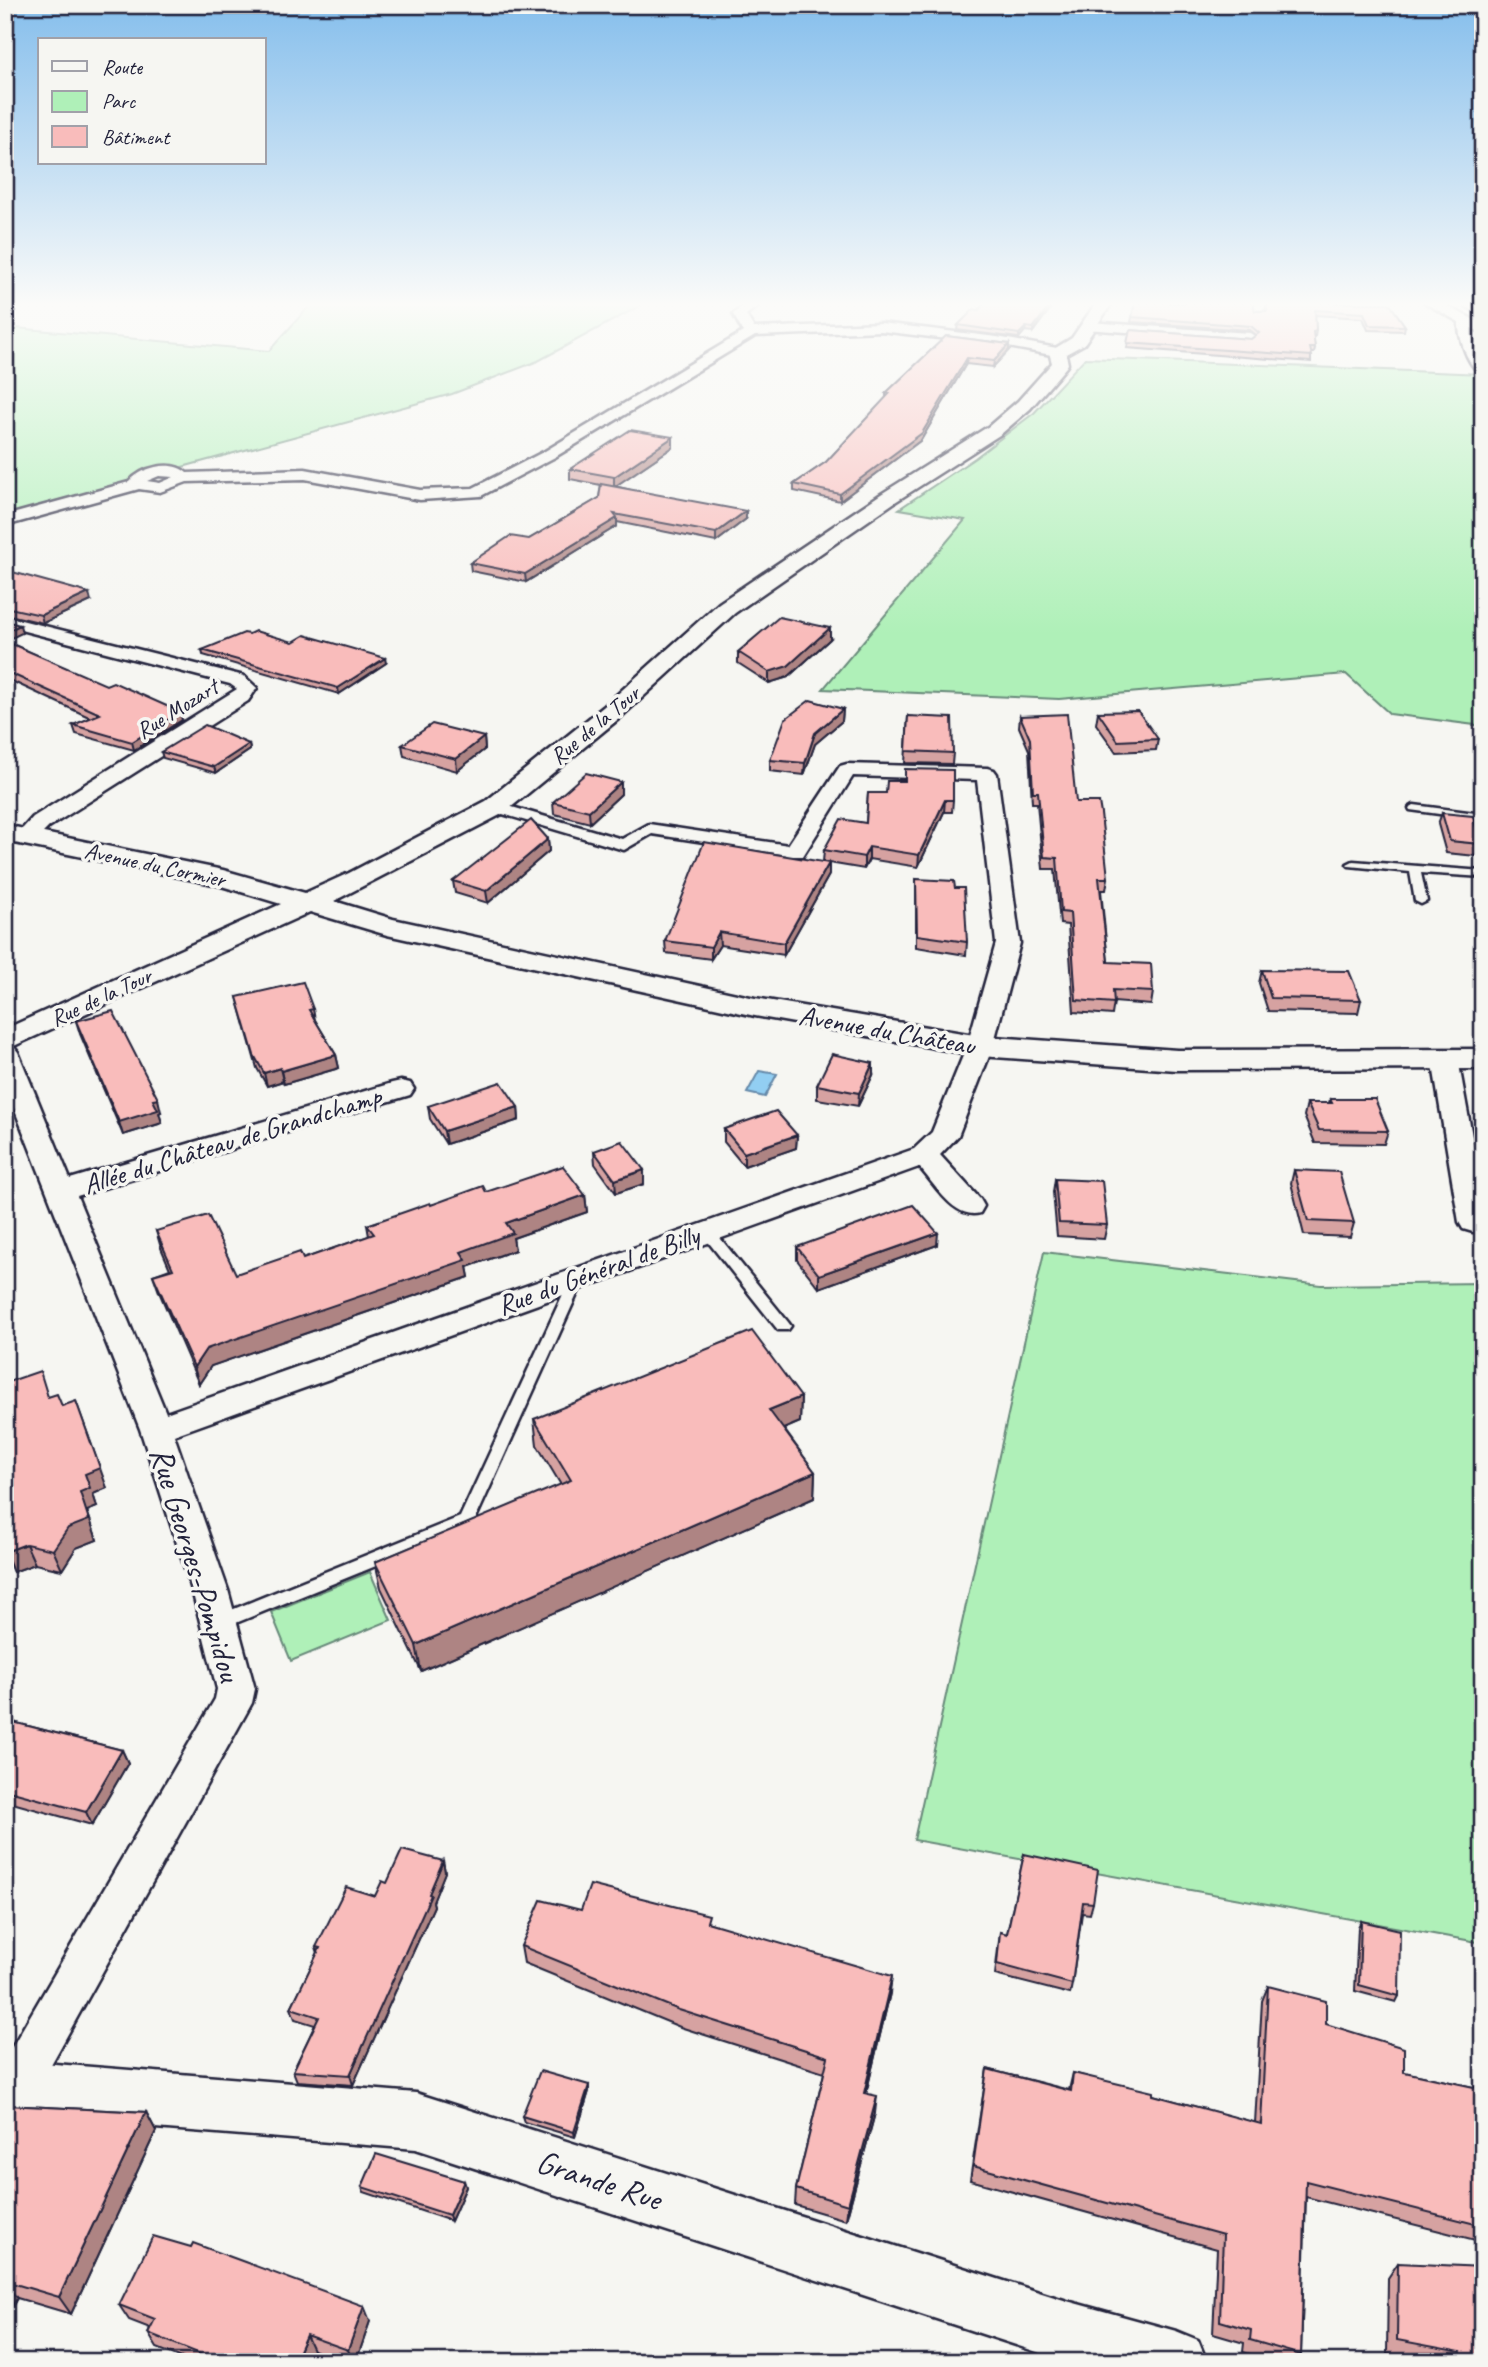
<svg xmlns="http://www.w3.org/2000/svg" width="1488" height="2367" font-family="Caveat,sans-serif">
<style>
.green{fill:#aff0b8;stroke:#68897a;stroke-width:2}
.water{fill:#92cef2;stroke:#6589a9;stroke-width:2}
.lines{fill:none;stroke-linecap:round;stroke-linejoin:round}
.service-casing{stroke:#22223b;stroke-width:5}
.pedestrian-casing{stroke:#22223b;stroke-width:5}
.minor-casing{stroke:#22223b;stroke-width:5}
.tertiary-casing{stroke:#22223b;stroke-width:5}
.service{fill:#f6f6f2;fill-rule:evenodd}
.pedestrian{fill:#f6f6f2;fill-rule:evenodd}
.minor{fill:#f6f6f2;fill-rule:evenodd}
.tertiary{fill:#f6f6f2;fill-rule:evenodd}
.wall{fill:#d6a2a1;stroke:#22223b;stroke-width:2}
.shaded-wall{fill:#ae8483;stroke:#22223b;stroke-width:2}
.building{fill:#f9bcbb;stroke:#22223b;stroke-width:2}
.labels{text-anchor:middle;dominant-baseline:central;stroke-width:7;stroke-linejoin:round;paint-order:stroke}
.far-street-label{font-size:23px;fill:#22223b;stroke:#f6f6f2}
.street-label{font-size:28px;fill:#22223b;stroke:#f6f6f2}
.near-street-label{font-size:33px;fill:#22223b;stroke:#f6f6f2}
</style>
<rect width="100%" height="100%" fill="#f6f6f2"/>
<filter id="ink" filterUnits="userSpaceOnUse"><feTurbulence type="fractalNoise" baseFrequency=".0143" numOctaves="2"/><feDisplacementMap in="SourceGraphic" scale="14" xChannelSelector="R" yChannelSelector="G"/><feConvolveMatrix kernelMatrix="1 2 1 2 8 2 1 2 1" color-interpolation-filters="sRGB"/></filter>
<g filter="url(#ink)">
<!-- green -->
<g class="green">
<polygon points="312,303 645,303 538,361 452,394 5,515 5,327 269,351"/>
<polygon points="1085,358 1483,374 1483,726 1390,714 1346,674 1059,699 823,689 965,520 899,509 975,458 1034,413"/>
<polygon points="1044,1252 1321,1285 1483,1283 1483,1943 914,1840"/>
<polygon points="370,1572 391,1620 291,1661 271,1612"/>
</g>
<!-- water -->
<polygon class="water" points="759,1071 777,1074 765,1097 747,1093"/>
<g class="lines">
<!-- service casing -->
<g class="service-casing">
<g id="service">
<polygon points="1414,805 1483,814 1483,820 1410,810 1409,808"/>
<polygon points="1353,861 1483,871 1483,877 1421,873 1427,901 1421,904 1415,901 1410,872 1349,866 1347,864"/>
<polygon points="707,1226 712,1228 788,1322 791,1326 788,1330 778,1330 702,1234 700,1231"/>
<polygon points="578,1272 583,1273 585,1277 472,1527 226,1627 220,1630 214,1627 211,1622 214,1617 460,1517 571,1277 573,1273"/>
</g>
</g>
<!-- pedestrian casing -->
<g class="pedestrian-casing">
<polygon id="pedestrian" points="495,802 622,839 649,824 795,846 803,851 795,856 652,834 624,850 489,810 487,807"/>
</g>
<!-- minor casing -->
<g class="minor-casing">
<g id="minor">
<path d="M 747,303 L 761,303 L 746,315 L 754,328 L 881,323 L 997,337 L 1057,348 L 1063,352 L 1057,356 L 997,345 L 881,331 L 755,336 L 555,457 L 481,496 L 420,500 L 305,479 L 187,482 L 160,492 L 139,489 L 5,526 L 5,516 L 129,482 C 141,467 172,459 187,473 L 305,469 L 420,490 L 473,488 L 545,451 L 743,332 L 733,314 ZM 159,476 L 174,477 L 160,483 L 147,481 Z"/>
<polygon points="1253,303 1265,303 1264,314 1256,314"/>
<path d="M 1425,303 L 1440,303 L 1483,324 L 1483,333 L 1471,328 L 1471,335 L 1483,357 L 1483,375 C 1468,368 1458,337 1459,322 Z"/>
<polygon points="1089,322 1250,333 1256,337 1250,341 1085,329 1083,326"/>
<polygon points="5,616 244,676 257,688 248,701 49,827 33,843 17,843 14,838 33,817 237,689 230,684 5,626"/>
<path d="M 847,764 L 987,768 L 994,770 L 997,774 L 1020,943 L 993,1046 L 958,1136 L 940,1155 L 980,1199 L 984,1206 L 980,1213 C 954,1220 935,1184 919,1167 L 174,1435 L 228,1590 L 255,1689 L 252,1703 L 29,2104 L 13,2110 L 5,2107 L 5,2059 L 215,1699 L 217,1689 L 192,1590 L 140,1429 L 5,1085 L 5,1044 L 14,1047 L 18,1052 L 70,1179 L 392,1083 L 401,1081 L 410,1083 L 414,1089 L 410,1095 L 77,1196 L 166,1413 L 914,1149 L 932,1132 L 967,1046 L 996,943 L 977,780 L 853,776 L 803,856 L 787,856 L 784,851 L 840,766 Z"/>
<polygon points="1445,1051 1454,1054 1458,1059 1483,1197 1483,1229 1473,1232 1463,1229 1459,1222 1432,1059 1436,1054"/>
</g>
</g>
<!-- tertiary casing -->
<g class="tertiary-casing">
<g id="tertiary">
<polygon points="1096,303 1112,303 1084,344 1066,354 1068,364 1066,367 1030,409 1001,434 895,502 735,613 621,717 504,813 334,901 393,919 755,998 980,1036 1177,1050 1483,1049 1483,1069 1177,1070 980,1056 755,1016 387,935 310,912 5,1050 5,1029 281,904 218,885 5,841 5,825 223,870 305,893 349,873 486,801 603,707 719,603 881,494 989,426 1018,401 1052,363 1049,352 1072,338"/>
<polygon points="5,2060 416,2093 1067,2301 1176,2331 1198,2340 1207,2362 1068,2362 416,2149 5,2116"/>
</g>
</g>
<!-- service -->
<use href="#service" class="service"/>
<!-- pedestrian -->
<use href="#pedestrian" class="pedestrian"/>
<!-- minor -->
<use href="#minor" class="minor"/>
<!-- tertiary -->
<use href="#tertiary" class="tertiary"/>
</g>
<!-- wall -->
<g class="wall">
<polygon points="1135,303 1255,311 1389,303 1405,326 1404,331 1368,330 1363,318 1315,315 1316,331 1315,336 1313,337 1315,348 1314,353 1311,353 1311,362 1127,348 1130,330 1251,339 1256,335 1250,330 1131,322"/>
<polygon points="1456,303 1483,303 1483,317"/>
<polygon points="1053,305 1033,332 1025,331 1019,338 957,330 958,325 979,310"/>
<polygon points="946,336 1009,344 1009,350 993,367 966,364 921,440 840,501 794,491 794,484 826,462 886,398 886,393"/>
<polygon points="673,447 615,486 746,519 716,542 617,522 617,526 526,582 471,571 470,563 529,539 599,498 601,485 570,479 570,469"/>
<polygon points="5,570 91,601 43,623 5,614"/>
<polygon points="830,639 788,677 769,683 738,663 738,652"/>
<polygon points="5,641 182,720 134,750 76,734 73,725 91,718 5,678"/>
<polygon points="293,642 386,663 339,694 203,655 202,650"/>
<polygon points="843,709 842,721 815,744 804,775 770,771 770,760"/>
<polygon points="1098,712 1158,739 1156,750 1116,752 1096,724"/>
<polygon points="908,716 953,753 952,764 905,763"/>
<polygon points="1020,716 1076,802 1108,878 1106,890 1101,890 1108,962 1153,992 1151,1005 1114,1002 1112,1015 1074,1012 1068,925 1060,924 1055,869 1043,869 1037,803 1032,803 1029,750 1019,727"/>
<polygon points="484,737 485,749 457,771 404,756 402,745"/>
<polygon points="249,744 250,750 216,773 163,758 161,752"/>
<polygon points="621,782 621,794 590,823 554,814 553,802"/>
<polygon points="868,793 953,800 952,812 944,812 918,867 869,859 864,869 829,863 829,875 784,955 720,945 711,959 666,953 665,941 823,862 824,850 866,823"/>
<polygon points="1442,813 1480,844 1476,856 1446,853 1438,824"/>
<polygon points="548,839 549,851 488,903 455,893 453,881"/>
<polygon points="916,879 955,888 967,942 966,955 916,947"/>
<polygon points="1262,970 1361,1000 1358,1013 1268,1011 1259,983"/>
<polygon points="237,997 313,1009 315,1020 336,1055 339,1068 284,1084 283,1081 267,1086 257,1068"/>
<polygon points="76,1021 161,1112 159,1113 162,1123 123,1135 80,1034"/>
<polygon points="873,1075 858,1106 817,1099 817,1085"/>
<polygon points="1330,1099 1388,1131 1384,1144 1315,1143 1304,1116 1307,1103 1329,1103"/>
<polygon points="428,1106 518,1107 519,1120 446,1144 430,1119"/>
<polygon points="724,1129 797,1135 796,1148 744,1166 724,1142"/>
<polygon points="594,1151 644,1170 644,1184 616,1193 595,1164"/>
<polygon points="1294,1170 1354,1223 1350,1237 1304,1235 1291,1183"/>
<polygon points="1055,1179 1107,1225 1104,1239 1057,1236 1053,1192"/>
<polygon points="486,1192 585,1195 587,1212 513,1238 515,1250 467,1267 469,1277 211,1366 199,1384 159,1292 153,1275 170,1269 161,1248 156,1231 236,1274 303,1259 369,1236 367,1225 431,1205"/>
<polygon points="937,1245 819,1288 797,1260 797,1247"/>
<polygon points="5,1383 49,1397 62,1406 107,1488 93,1494 97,1507 87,1511 97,1540 76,1548 62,1570 35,1564 13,1572 5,1554"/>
<polygon points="801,1397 800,1422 784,1429 815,1472 814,1498 421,1671 381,1588 375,1562 561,1485 537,1445 534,1419"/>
<polygon points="5,1720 122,1750 128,1763 92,1825 5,1801"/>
<polygon points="1024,1854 1093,1903 1090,1914 1082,1913 1072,1984 1070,1994 995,1975 1000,1932 1007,1934"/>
<polygon points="443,1861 445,1872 433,1902 434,1906 353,2085 297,2081 293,2071 315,2025 295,2019 291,2008 318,1953 316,1947 375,1896 387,1883"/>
<polygon points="581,1910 710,1923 890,1993 866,2094 875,2113 846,2220 795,2205 796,2189 824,2073 680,2027 524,1963 521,1946"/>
<polygon points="1361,1921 1399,1996 1396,2002 1355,1991 1358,1927"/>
<polygon points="1268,1986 1326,2024 1404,2072 1483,2089 1483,2242 1306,2197 1301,2355 1297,2362 1275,2362 1243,2352 1244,2343 1213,2334 1217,2249 970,2180 987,2069 1069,2090 1073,2073 1255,2123 1262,2001"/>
<polygon points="589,2085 589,2091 575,2137 524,2122 522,2116"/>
<polygon points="5,2105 146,2112 156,2131 71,2314 17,2298 5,2319"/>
<polygon points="464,2181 466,2187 451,2221 364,2192 362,2187"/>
<polygon points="1398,2263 1483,2362 1426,2362 1387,2354 1388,2278"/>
<polygon points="119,2305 370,2321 356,2362 345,2362 313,2350 308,2362 192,2362 157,2348 148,2333 150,2328 129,2320"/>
</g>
<!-- shaded-wall -->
<g class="shaded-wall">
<polygon points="1052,303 1053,303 1053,305 1033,332 1033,328"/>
<polygon points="1026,327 1025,331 1019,338 1019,334"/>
<polygon points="1009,344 1009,350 993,367 994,361"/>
<polygon points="967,358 966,364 921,440 840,501 840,494"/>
<polygon points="673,437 673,447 614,487 614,477"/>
<polygon points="746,511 746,519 716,542 716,533"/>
<polygon points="617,518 617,526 526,582 525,574"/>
<polygon points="89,593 91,601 43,623 41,615"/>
<polygon points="20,625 22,633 5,641 5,632"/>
<polygon points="830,628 830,639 788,677 769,683 769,672"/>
<polygon points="385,658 386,663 339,694 338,688"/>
<polygon points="843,709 842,721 815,744 804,775 805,763 815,733"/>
<polygon points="180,712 182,720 134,750 132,742"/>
<polygon points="484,737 485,749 457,771 456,759"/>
<polygon points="249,744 250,750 216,773 214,767"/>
<polygon points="621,782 621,794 590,823 589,811"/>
<polygon points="945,800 944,812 918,867 919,855"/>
<polygon points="548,839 549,851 488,903 486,891"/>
<polygon points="869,847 869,859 864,869 864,857"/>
<polygon points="829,863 829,875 784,955 784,943"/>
<polygon points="719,932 720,945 711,959 711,947"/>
<polygon points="336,1055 339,1068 284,1084 281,1071"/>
<polygon points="873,1063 873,1075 858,1106 859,1093"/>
<polygon points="280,1068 283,1081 267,1086 264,1073"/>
<polygon points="158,1099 161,1112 159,1113 162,1123 123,1135 119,1122 153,1100"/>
<polygon points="518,1107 519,1120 446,1144 444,1131"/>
<polygon points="797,1135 796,1148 744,1166 744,1153"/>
<polygon points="644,1170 644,1184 616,1193 615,1180"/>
<polygon points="585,1195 587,1212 513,1238 515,1250 467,1267 469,1277 211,1366 199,1384 194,1367 206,1349 461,1252 506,1223"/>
<polygon points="938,1233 937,1245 819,1288 819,1275"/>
<polygon points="801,1397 800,1422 769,1435 769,1410"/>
<polygon points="76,1401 107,1488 93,1494 97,1507 87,1511 97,1540 76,1548 62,1570 53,1550 80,1492 85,1474"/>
<polygon points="815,1472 814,1498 421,1671 416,1645"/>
<polygon points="26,1544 35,1564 13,1572 5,1552"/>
<polygon points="122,1750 128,1763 92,1825 86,1812"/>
<polygon points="443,1861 445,1872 433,1902 434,1906 353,2085 350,2075"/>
<polygon points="892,1976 890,1993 862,2110 864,2093"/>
<polygon points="589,2085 589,2091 575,2137 574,2132"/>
<polygon points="877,2096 875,2113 846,2220 848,2205"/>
<polygon points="146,2112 156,2131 71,2314 59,2297"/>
<polygon points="464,2181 466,2187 451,2221 449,2215"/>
<polygon points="5,2283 17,2298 5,2319"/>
<polygon points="364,2306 370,2321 356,2362 353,2362 348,2350"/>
<polygon points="306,2335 313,2350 308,2362 294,2362"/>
</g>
<!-- building -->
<g class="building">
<polygon points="985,303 1052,303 1033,328 1026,327 1019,334 958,325 974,309 979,310"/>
<polygon points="1135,303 1253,303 1255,311 1267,311 1267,303 1389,303 1405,326 1369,325 1364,313 1315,310 1316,331 1313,332 1315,348 1310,348 1312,356 1127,343 1130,330 1251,339 1259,333 1251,326 1132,317"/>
<polygon points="1466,303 1483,303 1483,312"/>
<polygon points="946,336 1009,344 994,361 967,358 922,433 840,494 794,484 826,462 890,393 886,393"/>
<polygon points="630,430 673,437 614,477 570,469"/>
<polygon points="601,484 746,511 716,533 614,514 617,518 525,574 470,563 510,536 529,539 599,498"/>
<polygon points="5,570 89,593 41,615 5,607"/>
<polygon points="779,617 830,628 788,666 769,672 738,652"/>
<polygon points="5,621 20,625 5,632"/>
<polygon points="255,631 293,642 305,635 385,658 338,688 202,650 244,633 249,634"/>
<polygon points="5,641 106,685 113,682 180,712 132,742 73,725 100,714 5,671"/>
<polygon points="810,700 843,709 815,733 805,763 770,760 785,719"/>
<polygon points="1138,711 1158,739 1118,741 1098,712"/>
<polygon points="1067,714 1076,802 1099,802 1101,814 1108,878 1099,878 1108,962 1151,964 1153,992 1113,990 1114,1003 1076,1000 1070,913 1061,912 1057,858 1044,857 1038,792 1033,792 1030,739 1020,716"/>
<polygon points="908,716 952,718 953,753 906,751"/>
<polygon points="432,724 484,737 456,759 402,745"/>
<polygon points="205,725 249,744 214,767 161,752"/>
<polygon points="905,769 953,770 953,800 945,800 919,855 869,847 864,857 824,850 841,819 866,823 868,793 886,793 887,781 905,781"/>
<polygon points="586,773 621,782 589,811 553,802"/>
<polygon points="1442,813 1473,816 1480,844 1450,841"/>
<polygon points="531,820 548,839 486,891 453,881"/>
<polygon points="704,842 829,863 784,943 719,932 711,947 665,941"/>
<polygon points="916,879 954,881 955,888 964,888 967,942 917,935"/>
<polygon points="1262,970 1349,971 1361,1000 1271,998"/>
<polygon points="303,982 313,1009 309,1010 336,1055 281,1071 280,1068 264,1073 254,1055 237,997"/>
<polygon points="113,1011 158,1099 153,1100 158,1110 119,1122 76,1021"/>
<polygon points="832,1054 873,1063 859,1093 817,1085"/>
<polygon points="501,1082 518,1107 444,1131 428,1106"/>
<polygon points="1330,1099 1375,1099 1388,1131 1319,1130 1307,1103 1332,1103"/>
<polygon points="776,1111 797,1135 744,1153 724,1129"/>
<polygon points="622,1141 644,1170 615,1180 594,1151"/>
<polygon points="563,1166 585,1195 506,1223 513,1233 461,1252 466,1260 206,1349 194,1367 153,1275 173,1269 156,1231 208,1215 236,1274 300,1252 303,1259 374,1234 367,1225 430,1203 431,1205 483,1186 486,1192"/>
<polygon points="1294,1170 1339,1172 1354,1223 1308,1221"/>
<polygon points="1055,1179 1102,1181 1107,1225 1059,1223"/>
<polygon points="913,1205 938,1233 819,1275 797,1247"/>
<polygon points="752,1331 801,1397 769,1410 815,1472 416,1645 375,1562 571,1480 534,1419"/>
<polygon points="40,1371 48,1397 57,1394 62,1406 76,1401 100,1468 85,1474 90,1488 80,1492 89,1520 68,1528 53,1550 26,1544 5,1552 5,1383"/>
<polygon points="5,1720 122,1750 86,1812 5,1790"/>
<polygon points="402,1850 443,1861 429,1894 431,1895 350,2075 293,2071 319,2017 291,2008 320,1948 316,1947 346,1887 375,1896 382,1881 387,1883"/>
<polygon points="1024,1854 1098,1870 1093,1903 1083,1902 1072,1984 997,1964 1000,1932 1007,1934"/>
<polygon points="590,1885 709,1915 707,1922 892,1976 864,2093 877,2096 848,2205 796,2189 828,2057 679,2010 521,1946 541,1900 581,1910"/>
<polygon points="1361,1921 1400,1930 1399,1996 1359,1985"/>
<polygon points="1268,1986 1326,2001 1326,2024 1404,2048 1404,2072 1483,2089 1483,2226 1306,2181 1301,2355 1250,2340 1251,2330 1220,2321 1223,2235 973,2166 987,2069 1071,2091 1073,2073 1153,2092 1153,2095 1261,2124"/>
<polygon points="540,2071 589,2085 574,2132 522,2116"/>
<polygon points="5,2105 146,2112 59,2297 5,2281"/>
<polygon points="376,2154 464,2181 449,2215 362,2187"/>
<polygon points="153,2236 191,2247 193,2243 364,2306 348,2350 306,2335 294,2362 220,2362 148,2333 155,2319 119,2305"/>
<polygon points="1398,2263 1483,2267 1483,2362 1462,2362 1461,2352 1397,2340"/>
</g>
</g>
<!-- sky -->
<linearGradient id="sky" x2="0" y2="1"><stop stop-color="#85beec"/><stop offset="0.48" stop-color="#fbfbf9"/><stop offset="1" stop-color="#fbfbf9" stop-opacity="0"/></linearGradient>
<rect width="1488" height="634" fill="url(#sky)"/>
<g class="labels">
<!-- far-street labels -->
<g class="far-street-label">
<text transform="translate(177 709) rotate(-32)">Rue Mozart</text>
<text transform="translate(595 725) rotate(-40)">Rue de la Tour</text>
<text transform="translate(155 865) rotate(12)">Avenue du Cormier</text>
<text transform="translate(101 997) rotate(-25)">Rue de la Tour</text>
</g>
<!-- street labels -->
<g class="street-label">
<text transform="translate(887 1030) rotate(10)">Avenue du Château</text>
<text transform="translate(232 1140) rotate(-17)">Allée du Château de Grandchamp</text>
<text transform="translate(598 1270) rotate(-20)">Rue du Général de Billy</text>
</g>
<!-- near-street labels -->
<g class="near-street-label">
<text transform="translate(196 1564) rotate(73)">Rue Georges-Pompidou</text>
<text transform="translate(599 2180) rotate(18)">Grande Rue</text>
</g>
</g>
<!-- margin -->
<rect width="1488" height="2367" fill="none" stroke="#f6f6f2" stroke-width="28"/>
<rect x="14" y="14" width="1460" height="2339" fill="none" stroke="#22223b" stroke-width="2.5" filter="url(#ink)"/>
<!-- legend -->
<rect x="38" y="38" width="228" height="126" fill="#f6f6f2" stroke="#a1a1a9" stroke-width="2"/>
<rect x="52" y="61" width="35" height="10" fill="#f6f6f2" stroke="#a1a1a9" stroke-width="2"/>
<text x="102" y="74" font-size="21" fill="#22223b">Route</text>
<rect x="52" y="91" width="35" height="21" fill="#aff0b8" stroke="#a1a1a9" stroke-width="2"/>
<text x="102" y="108" font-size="21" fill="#22223b">Parc</text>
<rect x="52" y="126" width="35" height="21" fill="#f9bcbb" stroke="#a1a1a9" stroke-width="2"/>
<text x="102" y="144" font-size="21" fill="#22223b">Bâtiment</text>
</svg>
